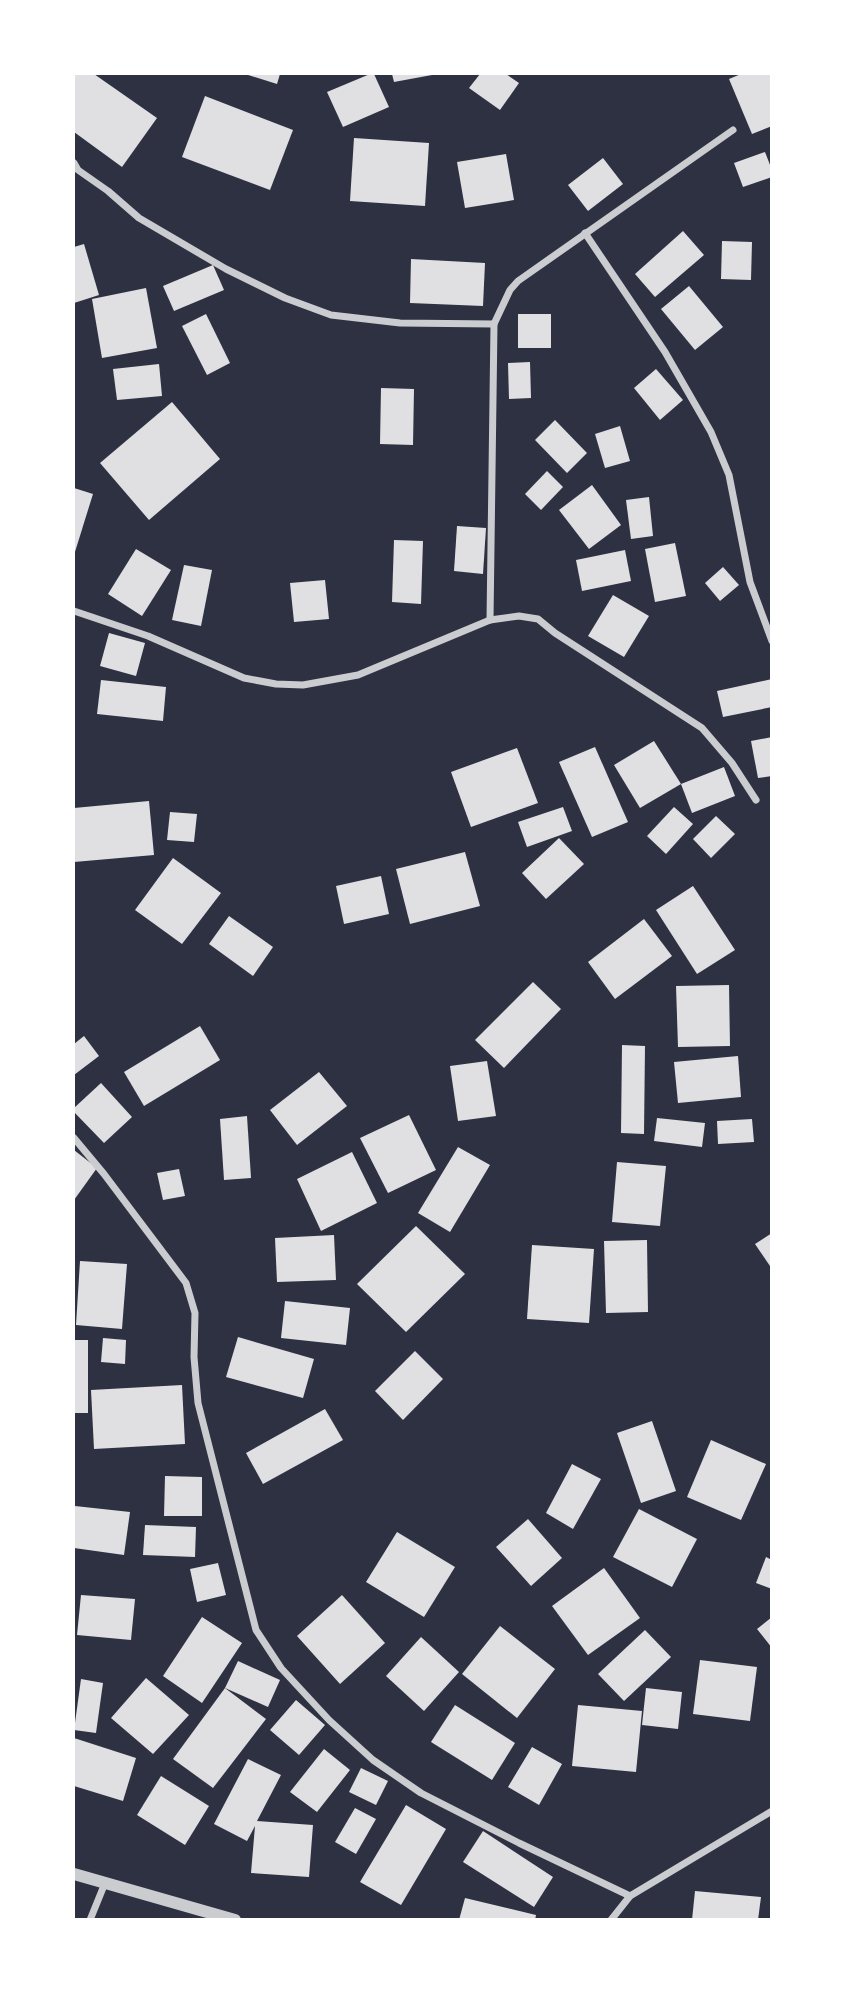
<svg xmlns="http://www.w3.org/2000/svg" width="845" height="1993" font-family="Karla,sans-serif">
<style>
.building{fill:#e0e0e3}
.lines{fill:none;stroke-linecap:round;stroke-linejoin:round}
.minor{stroke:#caccd0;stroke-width:7}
.tertiary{stroke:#caccd0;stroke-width:12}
</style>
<rect width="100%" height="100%" fill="#2d3142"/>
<!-- building -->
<g class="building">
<polygon points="74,74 94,74 157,118 122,167 74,132"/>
<polygon points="245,74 280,74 277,84"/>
<polygon points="370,74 374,74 389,107 343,127 327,92"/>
<polygon points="392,74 432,74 432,75 394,82"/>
<polygon points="480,74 506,74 519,83 500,110 469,88"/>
<polygon points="741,74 772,74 772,126 752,134 729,79"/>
<polygon points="205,96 293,130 270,190 182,157"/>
<polygon points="354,138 429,143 425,206 350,201"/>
<polygon points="765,152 772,170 772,177 743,187 734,163"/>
<polygon points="506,154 514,200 465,208 457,162"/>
<polygon points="603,158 623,184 588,211 568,185"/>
<polygon points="683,231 704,255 655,297 635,274"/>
<polygon points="722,241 752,242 751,280 721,279"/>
<polygon points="84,244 99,295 74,303 74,247"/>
<polygon points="411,259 485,263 483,306 410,303"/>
<polygon points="213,265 224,290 174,311 163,286"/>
<polygon points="689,286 723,327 695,350 661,309"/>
<polygon points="146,288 157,348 102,358 92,299"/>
<polygon points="206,314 230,363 207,375 182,326"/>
<rect x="518" y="314" width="33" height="34"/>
<polygon points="530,362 531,398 509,399 508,363"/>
<polygon points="159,364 162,396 117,400 113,369"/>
<polygon points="656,369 683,400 660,420 634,388"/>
<polygon points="381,388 414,389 413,445 380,444"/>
<polygon points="172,402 220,459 149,520 100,463"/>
<polygon points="555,420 587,453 567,473 535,440"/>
<polygon points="620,426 630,461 605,468 595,434"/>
<polygon points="547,471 563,487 541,510 525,494"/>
<polygon points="592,485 621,525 589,549 559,510"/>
<polygon points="74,488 93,494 74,555"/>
<polygon points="649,497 653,536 631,539 626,500"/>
<polygon points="457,526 486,528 483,574 454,571"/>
<polygon points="394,540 423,541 421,604 392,602"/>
<polygon points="675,543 686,596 655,602 645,549"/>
<polygon points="136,549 171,570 142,616 108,594"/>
<polygon points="625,550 631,581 582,591 576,560"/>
<polygon points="184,565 212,570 201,626 172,620"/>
<polygon points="723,567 739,585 720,601 705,583"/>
<polygon points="325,580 329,619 294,622 290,583"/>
<polygon points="613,595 649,616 624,657 588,636"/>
<polygon points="109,633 145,643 136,676 100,666"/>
<polygon points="772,679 772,707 723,717 717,691"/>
<polygon points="101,680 166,687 163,721 97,714"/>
<polygon points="772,737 772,776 758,778 751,741"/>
<polygon points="654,741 681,784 640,808 614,765"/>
<polygon points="595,747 628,822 592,837 559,762"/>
<polygon points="517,748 538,803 471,827 451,772"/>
<polygon points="724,767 735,796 692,813 681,784"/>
<polygon points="149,801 154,855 74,862 74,808"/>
<polygon points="563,807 572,831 527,847 518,822"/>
<polygon points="674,807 693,824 666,854 647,836"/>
<polygon points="170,812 197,814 194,842 167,840"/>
<polygon points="716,816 735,834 711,858 693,839"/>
<polygon points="559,838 584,864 546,899 522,873"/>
<polygon points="465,852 480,906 410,924 396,869"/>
<polygon points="173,858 221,893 182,944 135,910"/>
<polygon points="381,876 389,914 344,924 336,886"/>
<polygon points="693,886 735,950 697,974 656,910"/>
<polygon points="229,916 273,947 253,976 209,944"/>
<polygon points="644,919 672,956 615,999 588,962"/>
<polygon points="533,982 561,1009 504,1068 475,1040"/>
<polygon points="729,985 730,1046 678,1047 676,986"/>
<polygon points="200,1026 220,1060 144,1106 124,1072"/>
<polygon points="84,1036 99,1056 74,1075 74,1044"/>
<polygon points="622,1045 645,1046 644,1134 621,1133"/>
<polygon points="738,1056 741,1097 678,1103 674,1062"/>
<polygon points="487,1061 496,1116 458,1121 450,1066"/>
<polygon points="319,1072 347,1106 297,1145 270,1110"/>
<polygon points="101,1083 132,1117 104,1143 74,1112 74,1108"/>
<polygon points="409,1115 436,1170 388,1193 360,1138"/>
<polygon points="247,1116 251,1178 224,1180 220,1119"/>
<polygon points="657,1118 705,1123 702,1147 654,1141"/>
<polygon points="752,1119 754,1142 718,1144 717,1121"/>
<polygon points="458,1147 490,1165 450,1232 418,1213"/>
<polygon points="74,1150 97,1168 74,1200"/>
<polygon points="352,1152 377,1203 321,1231 297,1179"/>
<polygon points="617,1162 666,1166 660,1226 612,1222"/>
<polygon points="179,1169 185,1196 163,1200 157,1173"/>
<polygon points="416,1226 465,1274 406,1332 357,1284"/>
<polygon points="772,1233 772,1269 755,1244"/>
<polygon points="334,1235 336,1280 277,1282 275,1238"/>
<polygon points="647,1240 648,1312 606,1313 604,1241"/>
<polygon points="532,1245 594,1249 589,1323 527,1319"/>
<polygon points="80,1261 127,1264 122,1329 76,1325"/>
<polygon points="285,1301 350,1308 346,1345 281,1338"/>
<polygon points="238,1337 314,1359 303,1398 226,1377"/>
<polygon points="103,1338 126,1340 125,1364 101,1362"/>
<rect x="74" y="1340" width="14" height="73"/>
<polygon points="415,1351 443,1379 403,1420 375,1391"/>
<polygon points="182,1385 185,1444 94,1449 91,1390"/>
<polygon points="325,1409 343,1440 263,1484 246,1453"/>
<polygon points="652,1421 676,1491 641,1503 617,1433"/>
<polygon points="711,1440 766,1464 741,1520 687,1497"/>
<polygon points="572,1464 601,1479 573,1529 546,1513"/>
<polygon points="165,1476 202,1477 202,1516 164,1516"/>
<polygon points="75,1506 130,1512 124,1555 74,1548"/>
<polygon points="639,1509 697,1539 672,1587 613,1557"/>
<polygon points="528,1519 562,1558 531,1586 496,1547"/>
<polygon points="145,1525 196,1527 195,1557 143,1555"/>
<polygon points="397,1532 455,1567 424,1617 366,1582"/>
<polygon points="766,1557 772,1560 772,1589 756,1583"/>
<polygon points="218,1563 226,1595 197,1602 190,1569"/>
<polygon points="604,1568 640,1618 588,1655 552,1606"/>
<polygon points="81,1595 135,1599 131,1640 77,1635"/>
<polygon points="342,1595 385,1643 340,1684 297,1636"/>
<polygon points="202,1617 242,1643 202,1703 163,1676"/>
<polygon points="772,1617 772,1648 757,1629"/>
<polygon points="500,1626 555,1669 517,1718 462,1674"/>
<polygon points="645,1630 671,1657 624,1701 598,1674"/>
<polygon points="421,1637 459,1672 424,1711 386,1676"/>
<polygon points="700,1660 757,1667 750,1721 693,1714"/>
<polygon points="238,1661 280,1680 268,1707 225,1688"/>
<polygon points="146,1678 189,1715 153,1754 111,1718"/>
<polygon points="81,1679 103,1683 96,1733 74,1730"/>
<polygon points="225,1688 266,1719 213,1788 173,1759"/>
<polygon points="646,1688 682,1692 678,1729 642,1725"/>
<polygon points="296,1700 325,1725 299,1755 270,1730"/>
<polygon points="455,1705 515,1743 492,1780 431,1742"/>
<polygon points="578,1705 642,1711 636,1772 572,1766"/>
<polygon points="74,1738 136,1758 123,1801 74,1786"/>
<polygon points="532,1747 562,1764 539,1805 508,1787"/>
<polygon points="324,1749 350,1770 317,1812 290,1792"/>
<polygon points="248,1759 281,1775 257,1821 313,1825 309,1877 251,1873 255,1826 247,1841 214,1824"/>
<polygon points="361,1768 388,1781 376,1805 349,1792"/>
<polygon points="161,1776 209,1806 185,1845 137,1815"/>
<polygon points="406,1805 446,1829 401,1905 360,1882"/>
<polygon points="355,1808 376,1819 356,1854 335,1842"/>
<polygon points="483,1831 553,1877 534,1907 463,1862"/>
<polygon points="695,1891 761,1897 758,1920 692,1920"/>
<polygon points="465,1898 536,1915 535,1920 459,1920"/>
</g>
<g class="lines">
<!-- minor -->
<g class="minor">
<polyline points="74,163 78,170 108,191 139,218 226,269 285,298 331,315 400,323 494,324"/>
<polyline points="585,233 665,352 711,432 729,475 750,582 772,641"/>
<polyline points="74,611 148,636 244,678 276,684 303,685 358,675 490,620 519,616 538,619 555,633 702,728 732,763 756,800"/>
<polyline points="490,620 494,324 510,290 518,281 733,130"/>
<polyline points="74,1138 104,1174 186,1283 195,1313 194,1357 198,1403 256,1630 281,1668 329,1720 373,1760 421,1793 519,1843 630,1896"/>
<polyline points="90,1920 105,1883"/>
<polyline points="611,1920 630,1896 772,1811"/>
</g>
<!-- tertiary -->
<polyline class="tertiary" points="74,1874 235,1920"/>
</g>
<!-- border -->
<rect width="845" height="1993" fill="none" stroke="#ffffff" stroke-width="150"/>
</svg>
